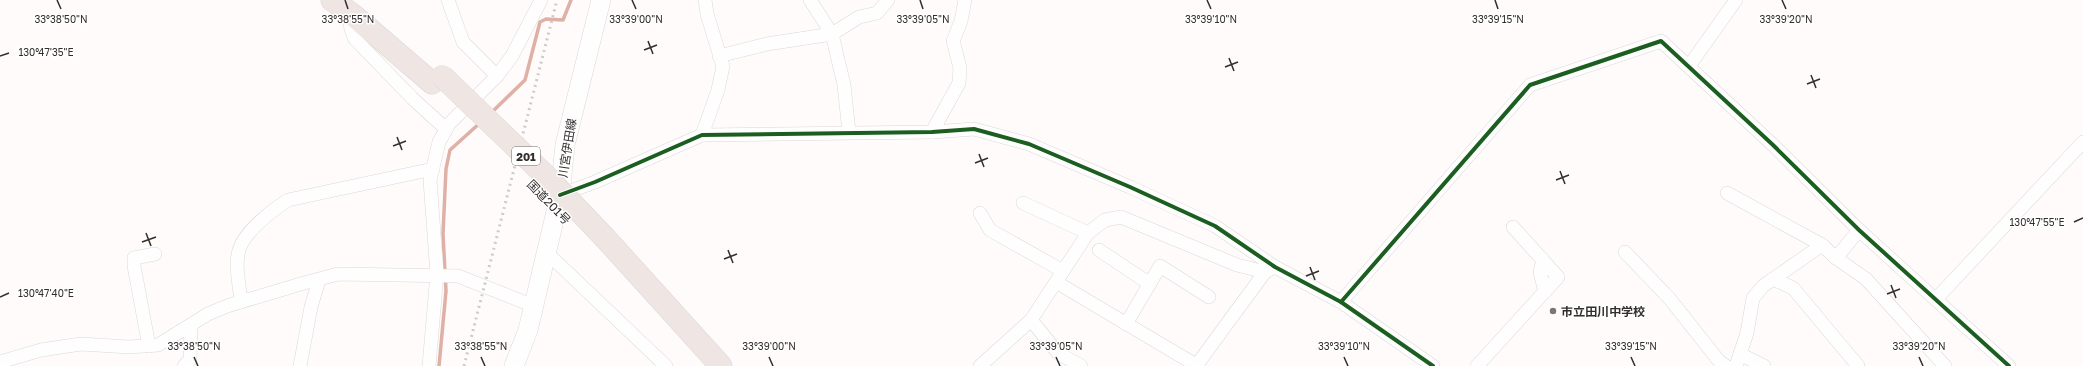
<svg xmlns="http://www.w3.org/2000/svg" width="2083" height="366" font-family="'Golos Text','Noto Sans JP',sans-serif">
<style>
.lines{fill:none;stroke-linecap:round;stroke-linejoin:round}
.stream{stroke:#dfb0a6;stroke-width:3.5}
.street-casing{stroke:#dcd8d7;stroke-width:14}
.secondary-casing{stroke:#dcd8d7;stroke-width:20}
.highway-casing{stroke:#dad8d8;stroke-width:23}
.street{stroke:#fffefe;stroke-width:13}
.secondary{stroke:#fffefe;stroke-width:19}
.highway{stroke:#efe5e3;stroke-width:22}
.rail{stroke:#cdcccc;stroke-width:3;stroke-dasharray:2 4;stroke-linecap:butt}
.highway-bridge-casing{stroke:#dad8d8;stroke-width:23;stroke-linecap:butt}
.highway-bridge{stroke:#efe5e3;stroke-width:22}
.cycleway-casing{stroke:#fff;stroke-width:6}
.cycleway{stroke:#1b5e20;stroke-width:4}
.ticks{fill:none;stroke:#322e2d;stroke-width:1.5}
.poi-dot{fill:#797675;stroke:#fff;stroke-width:1.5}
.labels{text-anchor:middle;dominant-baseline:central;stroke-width:3;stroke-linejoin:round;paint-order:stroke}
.shield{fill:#fff;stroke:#706d6c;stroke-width:1}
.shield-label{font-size:11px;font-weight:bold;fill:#322e2d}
.street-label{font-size:12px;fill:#322e2d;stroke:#fff}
.poi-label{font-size:12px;font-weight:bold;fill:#322e2d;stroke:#fff;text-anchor:start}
.ticks-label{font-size:10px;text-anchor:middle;fill:#322e2d;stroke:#fff;stroke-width:3;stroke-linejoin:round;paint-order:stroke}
</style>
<rect width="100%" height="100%" fill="#fefbfa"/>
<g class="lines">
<!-- stream -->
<g class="stream">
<polyline points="491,113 525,80 540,22 546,19 563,20 571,0"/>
<polyline points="439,366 446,291 443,234 446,169 450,150 481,122"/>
</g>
<!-- street casing -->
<g class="street-casing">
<g id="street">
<polyline points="448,0 463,42 497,76"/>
<polyline points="810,0 832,34 844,85 849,132"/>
<path d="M 353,15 C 349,25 350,29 355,39 L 412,98 L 446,129"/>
<polyline points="719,56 767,44 832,34 859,17 877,13 888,0"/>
<polyline points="1689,66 1736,0"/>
<polyline points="932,132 959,83 960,68 953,41 961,21 965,0"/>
<polyline points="702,135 718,90 723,66 707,14 705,0"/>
<polyline points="1727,193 1822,245 1836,258 1866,279 1945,366"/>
<polyline points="560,195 595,182 702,135 932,132 974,129 1029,144 1130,187 1215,226 1275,267 1341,302 1433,366"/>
<polyline points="1023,203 1088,233"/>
<polyline points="980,213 990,230 1063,271"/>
<polyline points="1099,250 1150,284"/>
<polyline points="546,252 666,366"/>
<polyline points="1625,252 1669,298 1719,361 1726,366"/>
<polyline points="1836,258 1859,230"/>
<polyline points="1543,260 1540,272 1545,292"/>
<polyline points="1773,279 1793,288 1858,366"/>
<polyline points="1056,282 1196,365"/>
<polyline points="1936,299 2083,142"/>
<path d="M 241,302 C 240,287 235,269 238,255 C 241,233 270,212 288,200 L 433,169"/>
<polyline points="1341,302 1530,85 1661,41 1773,145 1859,230 2009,366"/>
<polyline points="1031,320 1058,353 1081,366"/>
<polyline points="1126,324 1160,266 1209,297"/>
<polyline points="149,346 134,266 134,258 155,254"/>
<polyline points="1740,354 1764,366"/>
<polyline points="0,362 41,350 81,344 129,347 158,345 208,314 227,306 304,283 338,274 458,276 534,306"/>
<polyline points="184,366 190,360 191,326"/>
<polyline points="300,366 311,307 319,280"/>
<polyline points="429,366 437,274 430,180 439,142 449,124 497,76 512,56 541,0"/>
<polyline points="980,366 1031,320 1088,233 1105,220 1121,217 1237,265 1265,272 1275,267"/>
<polyline points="1196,366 1265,272"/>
<polyline points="1477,366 1558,277 1513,227"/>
<polyline points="1736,366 1747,333 1753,298 1763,286 1822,245"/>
</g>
</g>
<!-- secondary casing -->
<g class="secondary-casing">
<polyline id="secondary" points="514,366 528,330 560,195 565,145 601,0"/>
</g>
<!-- highway casing -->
<g class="highway-casing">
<g id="highway">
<polyline points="332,0 353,15 432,83"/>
<polyline points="606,239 721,366"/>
</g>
</g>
<!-- street -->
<use href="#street" class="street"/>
<!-- secondary -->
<use href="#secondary" class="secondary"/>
<!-- highway -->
<use href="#highway" class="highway"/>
<!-- rail -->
<polyline class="rail" points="464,366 557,0"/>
<!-- highway-bridge casing -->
<g class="highway-bridge-casing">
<polyline id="highway-bridge" points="442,76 546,176 606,239"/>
</g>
<!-- highway-bridge -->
<use href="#highway-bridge" class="highway-bridge"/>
<!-- cycleway casing -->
<g class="cycleway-casing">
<g id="cycleway">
<polyline points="560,195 595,182 702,135 932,132 974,129 1029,144 1130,187 1215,226 1275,267 1341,302 1433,366"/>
<polyline points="1341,302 1530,85 1661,41 1773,145 1859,230 2009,366"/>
</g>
</g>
<!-- cycleway -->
<use href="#cycleway" class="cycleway"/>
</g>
<!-- ticks -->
<path class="ticks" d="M 57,0 L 61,9M 345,0 L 348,9M 632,0 L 636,9M 920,0 L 923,9M 1207,0 L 1211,9M 1495,0 L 1498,9M 1782,0 L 1786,9M 648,41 L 653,54M 644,50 L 657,45M 0,56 L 9,53M 1229,58 L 1234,71M 1225,67 L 1238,62M 1811,75 L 1816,88M 1807,84 L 1820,79M 397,137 L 402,150M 393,146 L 406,141M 979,154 L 984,167M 975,163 L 988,158M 1560,171 L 1565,184M 1556,180 L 1569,175M 2074,222 L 2083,218M 146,233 L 151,246M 142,242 L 156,237M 728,250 L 733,263M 724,259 L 737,254M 1310,267 L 1315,280M 1306,276 L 1319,271M 1891,285 L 1896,298M 1887,294 L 1900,289M 0,297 L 9,293M 194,357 L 198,366M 481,357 L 485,366M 769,357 L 773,366M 1056,357 L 1060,366M 1344,357 L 1348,366M 1631,357 L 1635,366M 1919,357 L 1923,366"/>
<!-- markers -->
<circle class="poi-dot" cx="1553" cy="311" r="4"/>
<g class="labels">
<!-- shield labels -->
<rect class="shield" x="512" y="147" width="28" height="18" rx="3"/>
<g class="shield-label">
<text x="526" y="156">201</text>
</g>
<!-- street labels -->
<g class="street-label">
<text transform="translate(567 148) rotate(-81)">川宮伊田線</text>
<text transform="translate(549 202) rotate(46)">国道201号</text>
</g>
<!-- poi labels -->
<g class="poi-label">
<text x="1561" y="311">市立田川中学校</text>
</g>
</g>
<g class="ticks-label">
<text x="923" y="23">33°39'05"N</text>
<text x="61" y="23">33°38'50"N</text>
<text x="348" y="23">33°38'55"N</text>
<text x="636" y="23">33°39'00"N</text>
<text x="1211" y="23">33°39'10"N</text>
<text x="1498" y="23">33°39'15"N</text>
<text x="1786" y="23">33°39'20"N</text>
<text x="46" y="56">130°47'35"E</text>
<text x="2037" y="226">130°47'55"E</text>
<text x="46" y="297">130°47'40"E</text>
<text x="194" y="350">33°38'50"N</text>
<text x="481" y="350">33°38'55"N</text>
<text x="769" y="350">33°39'00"N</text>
<text x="1056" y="350">33°39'05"N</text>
<text x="1344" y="350">33°39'10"N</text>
<text x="1631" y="350">33°39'15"N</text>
<text x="1919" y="350">33°39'20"N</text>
</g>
</svg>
